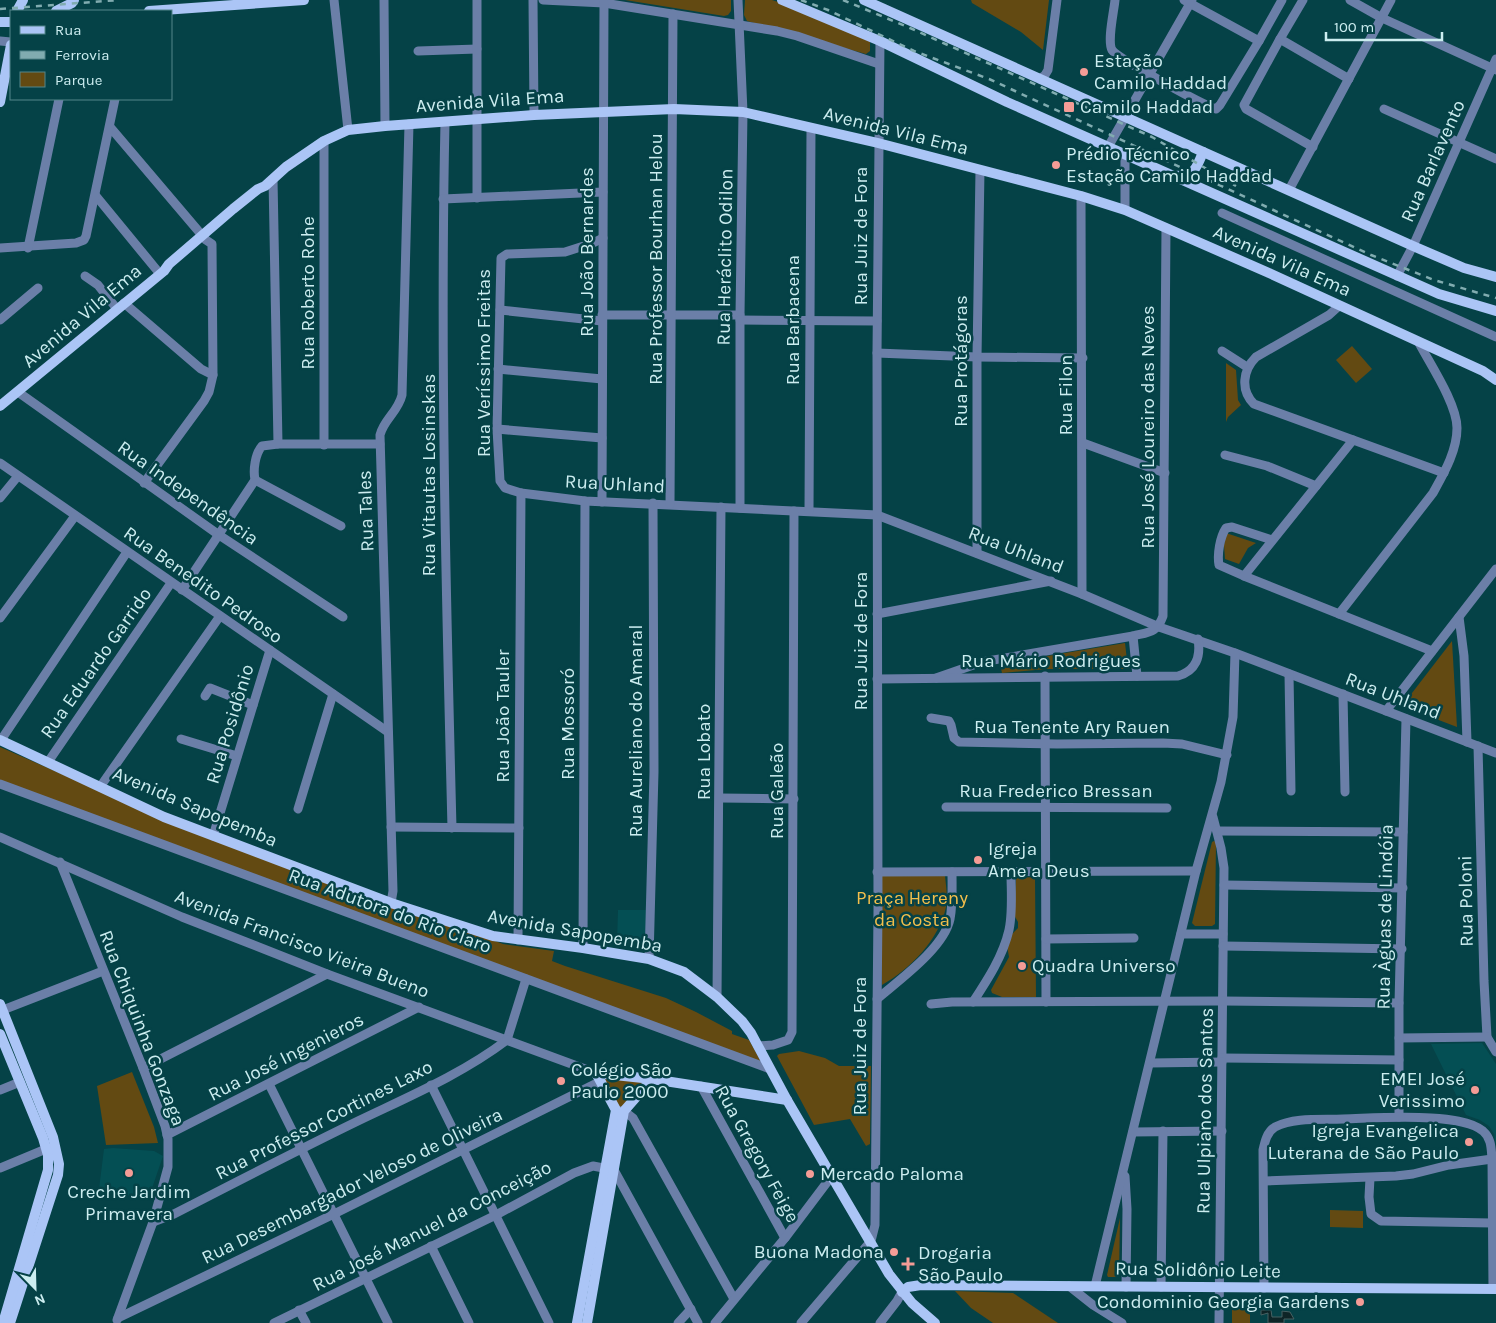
<svg xmlns="http://www.w3.org/2000/svg" width="1496" height="1323" font-family="Karla,sans-serif">
<style>
.built{fill:#044f54}
.green{fill:#634a12}
.water{fill:#0e2527;stroke:#476163}
.lines{fill:none;stroke-linecap:round;stroke-linejoin:round}
.minor{stroke:#6b7fa8;stroke-width:9}
.major{stroke:#abc5f6;stroke-width:10}
.rail{stroke:#81acb0;stroke-width:2.5;stroke-dasharray:6 6;stroke-linecap:butt}
.poi-dot{fill:#f59c96;stroke:#054247;stroke-width:2}
.labels{text-anchor:middle;dominant-baseline:central;stroke-width:5;stroke-linejoin:round;paint-order:stroke}
.poi-label{font-size:19px;fill:#ccedf0;stroke:#054247;text-anchor:start}
.street-label{font-size:19px;fill:#ccedf0;stroke:#054247}
.park-label{font-size:19px;fill:#f4bf4c;stroke:#054247}
</style>
<rect width="100%" height="100%" fill="#054247"/>
<!-- built -->
<g class="built">
<polygon points="618,910 647,910 646,945 645,947 617,943"/>
<polygon points="1482,1043 1496,1064 1496,1146 1494,1134 1489,1126 1480,1120 1466,1115 1431,1044"/>
<polygon points="113,1148 154,1151 163,1156 148,1200 99,1189 104,1149"/>
</g>
<!-- green -->
<g class="green">
<polygon points="625,0 731,0 731,11 728,15 724,16"/>
<polygon points="745,0 772,0 778,2 870,39 870,51 866,54 747,21 744,15"/>
<polygon points="971,0 1049,0 1043,50 1021,32 972,3"/>
<polygon points="1352,346 1372,369 1356,383 1336,360"/>
<polygon points="1226,363 1236,370 1238,400 1241,405 1228,417 1226,422"/>
<polygon points="1226,533 1256,543 1248,548 1239,564 1225,559 1224,545"/>
<polygon points="1452,641 1457,727 1402,706"/>
<polygon points="1125,643 1128,669 1047,669 1002,673 1000,664"/>
<polygon points="0,747 130,804 503,944 554,951 552,961 565,966 666,998 696,1012 732,1031 732,1034 749,1040 763,1065 0,781"/>
<polygon points="1214,841 1216,842 1215,924 1212,926 1195,926 1192,923 1212,842"/>
<path d="M 879,876 L 945,876 C 946,886 948,897 946,907 C 939,940 910,969 882,985 Z"/>
<polygon points="1035,877 1036,997 1002,997 992,993 991,990 1009,957 1006,940 1018,928 1018,922 1014,915 1016,878"/>
<polygon points="799,1051 825,1058 839,1066 871,1066 870,1144 866,1146 850,1119 814,1125 777,1056 779,1054"/>
<polygon points="132,1072 154,1127 158,1143 106,1145 97,1086"/>
<polygon points="596,1073 652,1079 624,1111 616,1110"/>
<polygon points="1330,1210 1363,1211 1363,1228 1330,1227"/>
<polygon points="1120,1218 1119,1275 1117,1277 1108,1277 1107,1275"/>
<polygon points="955,1291 1013,1293 1058,1323 993,1323 971,1308"/>
<polygon points="1250,1305 1250,1323 1232,1323 1232,1306"/>
</g>
<!-- water -->
<polygon class="water" points="1261,1310 1271,1310 1272,1317 1282,1317 1282,1311 1290,1312 1294,1319 1284,1319 1284,1323 1268,1323 1268,1313 1261,1315"/>
<g class="lines">
<!-- minor -->
<g class="minor">
<polyline points="334,0 348,130"/>
<polyline points="384,0 385,126"/>
<polyline points="533,0 534,115"/>
<polyline points="543,0 604,3 777,31 797,36 879,64"/>
<polyline points="738,0 743,112 740,315 740,508"/>
<path d="M 1115,0 C 1114,11 1107,41 1112,50 C 1117,58 1203,105 1216,109 L 1220,105 L 1259,41 L 1282,0"/>
<polyline points="1184,0 1259,41"/>
<polyline points="1303,0 1280,39 1244,105 1246,109 1313,147"/>
<polyline points="1350,0 1382,18 1496,70"/>
<polyline points="1280,39 1349,79"/>
<polyline points="0,41 11,42"/>
<polyline points="418,51 477,49"/>
<polyline points="1040,79 1045,75 1048,70 1057,0"/>
<polyline points="1384,109 1496,159"/>
<path d="M 445,122 C 440,357 446,592 452,828"/>
<polyline points="110,127 206,240 212,244 213,375 209,392 204,401 144,483"/>
<polyline points="324,141 324,445"/>
<polyline points="1108,147 1192,0"/>
<polyline points="1125,154 1125,210"/>
<polyline points="273,179 278,444"/>
<polyline points="1289,190 1391,0"/>
<polyline points="96,196 160,274"/>
<polyline points="1081,196 1082,594"/>
<polyline points="477,198 477,0"/>
<polyline points="443,199 603,192"/>
<polyline points="1222,213 1496,337"/>
<polyline points="603,238 593,243 565,252 507,254 501,258 497,429 500,481 505,488 521,493 585,501 877,515 1082,594 1159,627 1235,653 1496,753"/>
<polyline points="0,248 76,243 84,240 86,236 115,99"/>
<polyline points="28,248 59,99"/>
<polyline points="85,276 98,285 117,309"/>
<polyline points="1397,276 1413,246 1496,59"/>
<polyline points="124,303 201,369 213,375"/>
<path d="M 1339,306 L 1329,315 L 1256,357 C 1243,370 1240,390 1254,404 L 1444,473"/>
<polyline points="500,310 602,321"/>
<polyline points="602,315 740,315"/>
<polyline points="0,320 38,288"/>
<polyline points="740,320 877,321"/>
<polyline points="1222,351 1247,367"/>
<polyline points="877,353 977,357 1083,358"/>
<polyline points="498,369 602,379"/>
<polyline points="18,392 219,535 343,617"/>
<polyline points="497,429 602,438"/>
<polyline points="1083,443 1165,473"/>
<polyline points="1225,455 1267,466 1316,486"/>
<polyline points="0,463 388,732"/>
<polyline points="255,480 341,526"/>
<polyline points="0,498 18,476"/>
<polyline points="602,502 604,3"/>
<polyline points="670,504 673,14"/>
<polyline points="809,511 811,128"/>
<path d="M 1272,540 L 1232,527 L 1226,528 C 1220,537 1217,554 1219,565 L 1244,576 L 1432,651"/>
<polyline points="977,553 977,357 980,170"/>
<polyline points="1244,576 1353,440"/>
<path d="M 182,590 L 255,480 C 253,470 255,454 262,446 L 278,444 L 380,444"/>
<polyline points="877,614 1051,581"/>
<path d="M 1339,614 L 1433,493 C 1444,473 1457,451 1457,428 C 1457,404 1430,364 1419,343"/>
<polyline points="1459,617 1464,656 1467,742"/>
<polyline points="0,618 75,516"/>
<polyline points="1133,636 1137,676"/>
<polyline points="1289,674 1291,791"/>
<polyline points="1045,676 1046,1002"/>
<path d="M 936,678 L 982,662 L 1133,636 C 1149,632 1157,633 1163,616 L 1166,228"/>
<path d="M 877,679 L 1178,676 C 1196,671 1201,657 1198,639"/>
<polyline points="1343,694 1345,792"/>
<polyline points="205,696 210,688 253,705"/>
<polyline points="1386,711 1496,569"/>
<polyline points="931,718 949,721 951,725 954,738 959,742 1057,744 1163,743 1182,744 1227,755"/>
<polyline points="181,739 237,756"/>
<polyline points="1,740 127,552"/>
<polyline points="1478,746 1484,981 1487,1037 1496,1052"/>
<polyline points="48,762 171,583"/>
<polyline points="0,784 770,1069"/>
<polyline points="100,787 220,616"/>
<polyline points="720,798 794,799"/>
<polyline points="946,807 1167,808"/>
<polyline points="298,809 333,694"/>
<polyline points="1213,817 1221,848 1224,868 1219,1323"/>
<polyline points="391,827 519,828"/>
<polyline points="1217,831 1403,832"/>
<polyline points="213,836 270,650"/>
<polyline points="0,837 182,917 246,942 327,974 596,1073"/>
<polyline points="60,862 143,1068 165,1126 168,1139 168,1167 153,1222 117,1320"/>
<polyline points="877,872 1196,871"/>
<polyline points="1224,885 1403,888"/>
<path d="M 391,903 L 393,891 L 380,435 C 384,419 398,412 402,395 L 409,124"/>
<polyline points="1181,934 1223,934"/>
<polyline points="1046,939 1134,938"/>
<polyline points="518,940 521,493"/>
<polyline points="1223,946 1402,949"/>
<polyline points="583,948 585,501"/>
<polyline points="649,959 654,772 653,503"/>
<polyline points="717,997 721,507"/>
<path d="M 877,999 C 899,980 944,948 950,919 C 953,904 952,888 952,872"/>
<path d="M 973,1002 C 988,979 1003,956 1009,930 C 1013,911 1011,891 1011,872"/>
<polyline points="931,1004 952,1002 1223,1001 1399,1003"/>
<polyline points="0,1011 103,971"/>
<polyline points="1399,1038 1487,1037"/>
<polyline points="507,1040 526,979"/>
<polyline points="758,1046 773,1045 788,1040 792,1032 794,511"/>
<polyline points="1222,1058 1399,1060"/>
<polyline points="1150,1063 1222,1062"/>
<polyline points="143,1068 327,974"/>
<polyline points="269,1084 388,1323"/>
<polyline points="431,1085 549,1323"/>
<polyline points="701,1086 785,1238"/>
<polyline points="0,1090 20,1082"/>
<polyline points="618,1111 624,1111 633,1118 734,1299"/>
<polyline points="1399,1117 1399,1003 1406,719"/>
<polyline points="1133,1132 1222,1131"/>
<polyline points="167,1135 419,1007"/>
<polyline points="0,1168 46,1149"/>
<polyline points="1125,1176 1127,1209 1126,1287"/>
<polyline points="1370,1178 1369,1197 1371,1214 1381,1221 1492,1223"/>
<polyline points="1264,1181 1396,1176 1413,1174 1449,1165 1492,1159 1496,1157"/>
<path d="M 153,1222 L 174,1214 C 236,1182 298,1150 360,1120 C 410,1096 462,1074 507,1040"/>
<polyline points="431,1246 469,1323"/>
<polyline points="1069,1286 1093,1305 1122,1323"/>
<polyline points="1095,1286 1196,871 1221,782 1233,717 1235,653"/>
<polyline points="1161,1287 1163,1131"/>
<path d="M 1264,1288 L 1263,1150 C 1265,1141 1267,1132 1275,1127 C 1295,1117 1322,1120 1343,1119 C 1373,1118 1402,1116 1431,1118 C 1447,1119 1471,1121 1483,1131 C 1492,1139 1491,1149 1492,1159 L 1493,1289"/>
<polyline points="299,1310 306,1323"/>
<polyline points="118,1318 334,1214 601,1081"/>
<polyline points="274,1323 496,1215 574,1173 593,1166 614,1170 698,1323"/>
<polyline points="678,1323 691,1309"/>
<polyline points="715,1323 785,1238 831,1177"/>
<polyline points="801,1323 871,1241 875,1225 878,910 877,353 880,41"/>
<polyline points="880,1323 897,1301 902,1292"/>
</g>
<!-- major -->
<g class="major">
<polyline points="782,0 880,41 1007,102 1439,294 1496,311"/>
<polyline points="864,0 1413,246 1464,268 1496,277"/>
<polyline points="17,11 23,0"/>
<polyline points="56,11 72,3 74,0"/>
<polyline points="149,11 304,0"/>
<polyline points="0,22 11,22"/>
<polyline points="0,102 11,45"/>
<path d="M 1176,176 C 1195,174 1196,170 1203,152"/>
<polyline points="0,406 164,271 169,264 233,209 258,189 265,186 286,167 324,141 348,130 385,126 534,115 674,109 743,112 878,143 1081,196 1125,210 1269,273 1483,371 1496,380"/>
<polyline points="0,740 164,817 391,903 493,936 583,948 649,959 684,972 717,997 742,1021 751,1033 787,1100 889,1274 912,1303 935,1323"/>
<polyline points="0,1004 53,1137 59,1164 58,1175 10,1323"/>
<polyline points="0,1034 43,1138 48,1155 48,1170 3,1323"/>
<polyline points="596,1073 652,1079 787,1100"/>
<polyline points="902,1292 908,1287 921,1285 1496,1289"/>
<polyline points="577,1323 616,1110 596,1073"/>
<polyline points="587,1323 624,1111 652,1079"/>
</g>
<!-- rail -->
<g class="rail">
<polyline points="801,0 828,10 914,51 989,79 1371,255 1434,280 1496,298"/>
<polyline points="843,0 910,28 1152,137 1236,186"/>
<polyline points="0,9 119,0"/>
</g>
</g>
<!-- markers -->
<g class="poi-dot">
<circle cx="1084" cy="72" r="5"/>
<rect x="1063" y="101" width="12" height="12" rx="2.5"/>
<circle cx="1056" cy="165" r="5"/>
<circle cx="978" cy="860" r="5"/>
<circle cx="1022" cy="966" r="5"/>
<circle cx="561" cy="1081" r="5"/>
<circle cx="1475" cy="1090" r="5"/>
<circle cx="1469" cy="1142" r="5"/>
<circle cx="129" cy="1173" r="5"/>
<circle cx="810" cy="1174" r="5"/>
<circle cx="894" cy="1252" r="5"/>
<path d="M905.5 1256.5h5v5h5v5h-5v5h-5v-5h-5v-5h5z"/>
<circle cx="1360" cy="1302" r="5"/>
</g>
<g class="labels">
<!-- poi labels -->
<g class="poi-label">
<text x="1094" y="61">Estação<tspan x="1094" dy="22">Camilo Haddad</tspan></text>
<text x="1080" y="107">Camilo Haddad</text>
<text x="1066" y="154">Prédio Técnico<tspan x="1066" dy="22">Estação Camilo Haddad</tspan></text>
<text x="988" y="849">Igreja<tspan x="988" dy="22">Ame a Deus</tspan></text>
<text x="1032" y="966">Quadra Universo</text>
<text x="571" y="1070">Colégio São<tspan x="571" dy="22">Paulo 2000</tspan></text>
<text x="1465" y="1079" text-anchor="end">EMEI José<tspan x="1465" dy="22">Verissimo</tspan></text>
<text x="1459" y="1131" text-anchor="end">Igreja Evangelica<tspan x="1459" dy="22">Luterana de São Paulo</tspan></text>
<text x="820" y="1174">Mercado Paloma</text>
<text x="129" y="1192" text-anchor="middle">Creche Jardim<tspan x="129" dy="22">Primavera</tspan></text>
<text x="884" y="1252" text-anchor="end">Buona Madona</text>
<text x="918" y="1253">Drogaria<tspan x="918" dy="22">São Paulo</tspan></text>
<text x="1350" y="1302" text-anchor="end">Condominio Georgia Gardens</text>
</g>
<!-- street labels -->
<g class="street-label">
<text transform="translate(490 101) rotate(-4)">Avenida Vila Ema</text>
<text transform="translate(896 131) rotate(14)">Avenida Vila Ema</text>
<text transform="translate(1433 161) rotate(-66)">Rua Barlavento</text>
<text transform="translate(861 236) rotate(-90)">Rua Juiz de Fora</text>
<text transform="translate(587 252) rotate(-90)">Rua João Bernardes</text>
<text transform="translate(725 257) rotate(-89)">Rua Heráclito Odilon</text>
<text transform="translate(656 259) rotate(-90)">Rua Professor Bourhan Helou</text>
<text transform="translate(1282 261) rotate(24)">Avenida Vila Ema</text>
<text transform="translate(308 293) rotate(-90)">Rua Roberto Rohe</text>
<text transform="translate(82 316) rotate(-40)">Avenida Vila Ema</text>
<text transform="translate(793 320) rotate(-90)">Rua Barbacena</text>
<text transform="translate(961 361) rotate(-90)">Rua Protágoras</text>
<text transform="translate(484 363) rotate(-90)">Rua Veríssimo Freitas</text>
<text transform="translate(1066 395) rotate(-90)">Rua Filon</text>
<text transform="translate(1148 427) rotate(-90)">Rua José Loureiro das Neves</text>
<text transform="translate(429 475) rotate(-90)">Rua Vitautas Losinskas</text>
<text transform="translate(615 484) rotate(3)">Rua Uhland</text>
<text transform="translate(188 493) rotate(35)">Rua Independência</text>
<text transform="translate(366 511) rotate(-92)">Rua Tales</text>
<text transform="translate(1016 550) rotate(21)">Rua Uhland</text>
<text transform="translate(203 585) rotate(35)">Rua Benedito Pedroso</text>
<text transform="translate(861 641) rotate(-90)">Rua Juiz de Fora</text>
<text x="1051" y="661">Rua Mário Rodrigues</text>
<text transform="translate(96 663) rotate(-55)">Rua Eduardo Garrido</text>
<text transform="translate(1393 696) rotate(21)">Rua Uhland</text>
<text transform="translate(503 716) rotate(-90)">Rua João Tauler</text>
<text transform="translate(230 724) rotate(-73)">Rua Posidônio</text>
<text transform="translate(568 724) rotate(-90)">Rua Mossoró</text>
<text x="1072" y="727">Rua Tenente Ary Rauen</text>
<text transform="translate(636 731) rotate(-90)">Rua Aureliano do Amaral</text>
<text transform="translate(704 752) rotate(-90)">Rua Lobato</text>
<text transform="translate(777 791) rotate(-90)">Rua Galeão</text>
<text x="1056" y="791">Rua Frederico Bressan</text>
<text transform="translate(195 807) rotate(23)">Avenida Sapopemba</text>
<text transform="translate(1466 901) rotate(-91)">Rua Poloni</text>
<text transform="translate(390 911) rotate(20)">Rua Adutora do Rio Claro</text>
<text transform="translate(1385 917) rotate(-89)">Rua Àguas de Lindóia</text>
<text transform="translate(575 931) rotate(10)">Avenida Sapopemba</text>
<text transform="translate(302 944) rotate(21)">Avenida Francisco Vieira Bueno</text>
<text transform="translate(142 1028) rotate(69)">Rua Chiquinha Gonzaga</text>
<text transform="translate(860 1046) rotate(-90)">Rua Juiz de Fora</text>
<text transform="translate(286 1057) rotate(-27)">Rua José Ingenieros</text>
<text transform="translate(1205 1111) rotate(-89)">Rua Ulpiano dos Santos</text>
<text transform="translate(324 1120) rotate(-27)">Rua Professor Cortines Laxo</text>
<text transform="translate(757 1154) rotate(61)">Rua Gregory Feige</text>
<text transform="translate(352 1186) rotate(-26)">Rua Desembargador Veloso de Oliveira</text>
<text transform="translate(432 1226) rotate(-27)">Rua José Manuel da Conceição</text>
<text transform="translate(1198 1270) rotate(1)">Rua Solidônio Leite</text>
</g>
<!-- park labels -->
<g class="park-label">
<text x="912" y="898">Praça Hereny<tspan x="912" dy="22">da Costa</tspan></text>
</g>
</g>
<!-- legend -->
<rect x="10" y="10" width="162" height="90" fill="#054247" stroke="#55868b"/>
<rect x="20" y="26" width="25" height="8" fill="#abc5f6" stroke="#55868b"/>
<text x="55" y="35" font-size="15" fill="#ccedf0">Rua</text>
<rect x="20" y="51" width="25" height="8" fill="#81acb0" stroke="#55868b"/>
<text x="55" y="60" font-size="15" fill="#ccedf0">Ferrovia</text>
<rect x="20" y="72" width="25" height="15" fill="#634a12" stroke="#55868b"/>
<text x="55" y="85" font-size="15" fill="#ccedf0">Parque</text>
<!-- north arrow -->
<g transform="translate(35 1288) rotate(157)" stroke="#054247" stroke-width="4" paint-order="stroke">
<path d="M0-4L9 19L0 12L-9 19Z" fill="#ccedf0"/>
<text y="-8" font-size="14" font-weight="bold" text-anchor="middle" fill="#ccedf0">N</text>
</g>
<!-- scale -->
<path d="M1326 32v8h116v-8" fill="none" stroke="#ccedf0" stroke-width="2.5"/>
<text x="1334" y="32" font-size="15" fill="#ccedf0" stroke="#054247" stroke-width="4" paint-order="stroke">100 m</text>
</svg>
